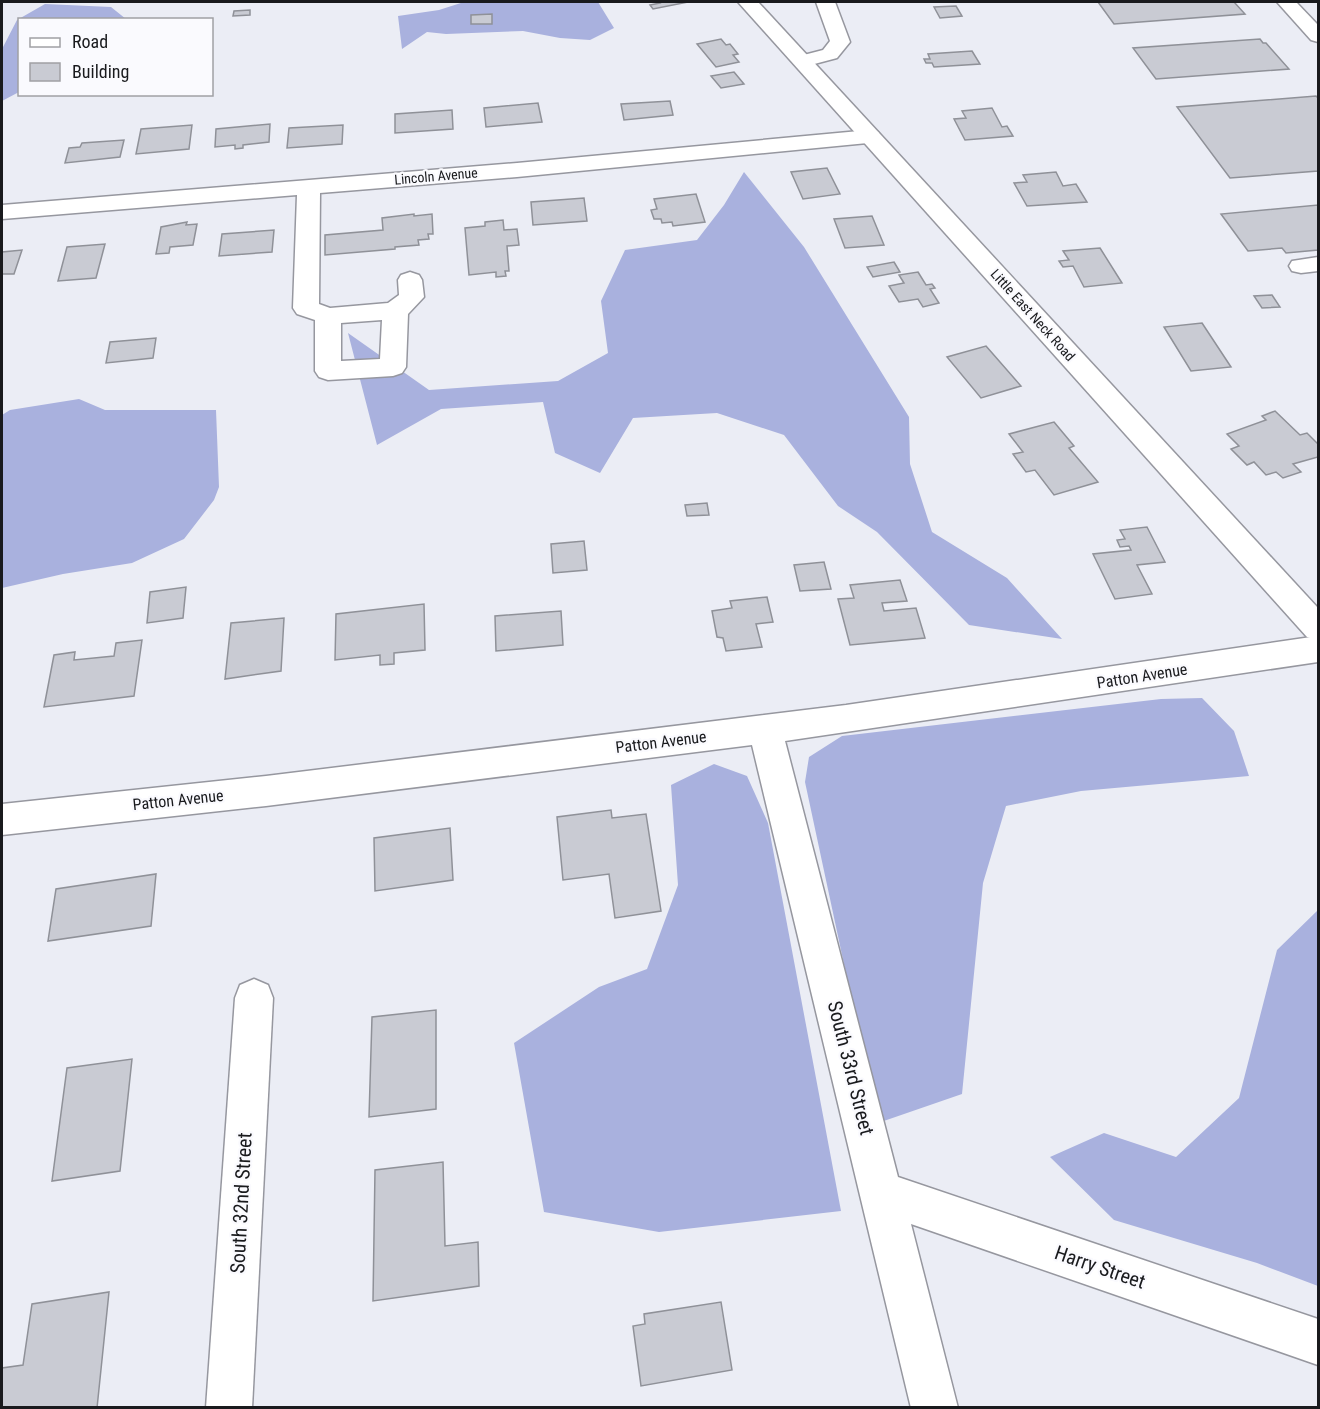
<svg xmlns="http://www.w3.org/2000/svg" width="1320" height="1409" font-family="'Roboto Condensed',sans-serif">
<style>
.forest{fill:#a9b1de}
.building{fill:#c9cbd3;stroke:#8f9198;stroke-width:1.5}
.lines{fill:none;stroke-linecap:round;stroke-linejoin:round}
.minor-casing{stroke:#96979f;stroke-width:3}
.major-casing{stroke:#96979f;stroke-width:3}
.minor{fill:#fff;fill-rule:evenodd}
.major{fill:#fff;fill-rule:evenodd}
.labels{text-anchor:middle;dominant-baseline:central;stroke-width:4.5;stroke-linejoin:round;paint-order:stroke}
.far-street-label{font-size:14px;fill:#191a1d;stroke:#fafafe}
.street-label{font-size:16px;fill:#191a1d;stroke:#fafafe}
.near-street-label{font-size:20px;fill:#191a1d;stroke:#fafafe}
</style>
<rect width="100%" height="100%" fill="#ebedf5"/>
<!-- forest -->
<g class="forest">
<polygon points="464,2 598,2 614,28 590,40 560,38 523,31 446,34 427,32 402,49 398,16 439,10"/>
<polygon points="45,4 111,7 126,19 20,20 19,92 2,101 2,49 17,20"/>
<polygon points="744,172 804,247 909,417 910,464 932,532 1007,578 1062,639 969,625 877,532 838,506 784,435 717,413 633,418 600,473 555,453 543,402 441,409 377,445 348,333 429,390 558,381 608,353 601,301 625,250 697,240 724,205"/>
<polygon points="79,399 105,410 216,410 219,487 214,500 184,539 132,563 63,574 2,588 2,415 10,410"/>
<polygon points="1202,698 1234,731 1249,776 1081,791 1006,806 983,883 962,1094 878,1123 805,782 809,757 842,736 1161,699"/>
<polygon points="714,764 747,776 768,823 841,1211 659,1232 544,1212 514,1043 599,987 647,969 678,885 671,785"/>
<polygon points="1318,910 1318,1286 1257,1263 1114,1220 1050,1157 1104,1133 1176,1157 1239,1098 1277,950"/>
</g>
<!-- building -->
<g class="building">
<polygon points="659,2 688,2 653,9 650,5 660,3"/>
<polygon points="1098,2 1234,2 1245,14 1114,24"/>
<polygon points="956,6 962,16 940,18 934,7"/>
<polygon points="250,10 250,15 233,16 234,11"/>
<polygon points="492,14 492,24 471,24 471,15"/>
<polygon points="721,39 726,45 730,44 738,54 733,55 739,62 716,67 697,44"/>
<polygon points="1260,39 1263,43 1266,43 1289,69 1156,79 1133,48"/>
<polygon points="972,51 980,64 934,67 932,63 926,63 924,59 930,59 928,54"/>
<polygon points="734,72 744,84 721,88 711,76"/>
<polygon points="1316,96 1318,98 1318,171 1230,178 1177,107"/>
<polygon points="670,101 673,115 624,120 621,104"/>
<polygon points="538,103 542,122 486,127 484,108"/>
<polygon points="992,108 1002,127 1007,126 1013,136 965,140 954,119 966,118 962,111"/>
<polygon points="452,110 453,129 395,133 395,114"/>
<polygon points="270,124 269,142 243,145 243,148 235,149 235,145 215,147 216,129"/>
<polygon points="192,125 189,149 136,154 141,129"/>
<polygon points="343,125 342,144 287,148 289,128"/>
<polygon points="124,140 120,157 65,163 69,148 80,147 82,143"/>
<polygon points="827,168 840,194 803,199 791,172"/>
<polygon points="1056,172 1063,186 1076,184 1087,202 1027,206 1014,183 1027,182 1023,175"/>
<polygon points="696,194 705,222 673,226 672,222 662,223 661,219 654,219 651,210 657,209 654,199"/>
<polygon points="584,198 587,221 533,225 531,202"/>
<polygon points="1318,205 1318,250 1286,253 1282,248 1248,251 1221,214"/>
<polygon points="414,214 414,216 432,214 433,234 428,234 429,239 418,240 419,245 395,247 395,249 325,255 325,235 383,230 382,218"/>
<polygon points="872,216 884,245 845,248 834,219"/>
<polygon points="503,220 504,230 517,229 519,245 507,246 509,271 505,271 506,276 496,277 496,272 469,275 465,228 485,226 485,222"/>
<polygon points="187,222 186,225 197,224 193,245 170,247 169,253 156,254 161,227"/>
<polygon points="274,230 272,252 219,256 222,234"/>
<polygon points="105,244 96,278 58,281 67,247"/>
<polygon points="1100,248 1122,283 1084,287 1073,266 1063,267 1059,261 1069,260 1063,251"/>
<polygon points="22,250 14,274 2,274 2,252"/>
<polygon points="894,262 900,272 873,277 867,267"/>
<polygon points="918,272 926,285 932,284 935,288 930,289 939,303 923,307 918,299 899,302 889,286 904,283 899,275"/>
<polygon points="1272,295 1280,307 1262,308 1254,296"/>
<polygon points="1202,323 1231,367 1191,371 1164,327"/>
<polygon points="156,338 153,358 106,363 110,342"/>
<polygon points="986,346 1021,386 981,398 947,357"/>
<polygon points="1275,411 1300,435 1307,433 1318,444 1318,457 1293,464 1301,472 1283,478 1276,472 1266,475 1254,462 1247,465 1231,449 1239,446 1227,434 1266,420 1262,416"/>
<polygon points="1054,422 1074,446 1069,448 1098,482 1054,495 1035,470 1026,472 1013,454 1023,452 1009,434"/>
<polygon points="707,503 709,515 687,516 685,505"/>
<polygon points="1147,527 1165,562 1137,565 1152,594 1115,599 1093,554 1131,550 1129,546 1120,547 1117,540 1125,539 1120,530"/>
<polygon points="584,541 587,570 553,573 551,544"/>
<polygon points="824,562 831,589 800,591 794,565"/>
<polygon points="900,580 907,601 882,603 884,611 916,608 925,638 850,645 838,599 854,598 850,585"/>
<polygon points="186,587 183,618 147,623 150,592"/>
<polygon points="767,597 773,622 756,624 762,647 726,651 723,638 717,637 712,611 732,608 730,601"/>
<polygon points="424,604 425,650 394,653 394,664 380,665 380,655 335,660 336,614"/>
<polygon points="561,611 563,645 496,651 495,616"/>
<polygon points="284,618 281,671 225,679 231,623"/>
<polygon points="142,640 134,696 44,707 54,655 75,652 74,660 114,656 116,643"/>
<polygon points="611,810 612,818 646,814 661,911 615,918 609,874 563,880 557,817"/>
<polygon points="450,828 453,880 375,891 374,838"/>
<polygon points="156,874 151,926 48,941 56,889"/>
<polygon points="436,1010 436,1109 369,1117 372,1017"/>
<polygon points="132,1059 120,1171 52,1181 67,1068"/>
<polygon points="443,1162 445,1246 478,1242 479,1286 373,1301 375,1170"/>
<polygon points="109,1292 97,1408 2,1408 2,1368 23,1365 32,1304"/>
<polygon points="721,1302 732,1370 641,1386 633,1326 645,1324 644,1314"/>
</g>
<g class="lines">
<!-- minor casing -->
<g class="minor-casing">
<g id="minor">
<polygon points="816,2 835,2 850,42 837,58 803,67 796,65 793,61 796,57 823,50 830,41"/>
<polygon points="1277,2 1296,2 1318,25 1318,42 1311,40"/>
<path d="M 870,130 L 878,132 L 881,137 L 878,142 L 517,177 L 320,193 L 319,304 L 330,308 L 388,303 L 399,295 L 398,280 L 401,275 L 410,272 L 419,275 L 422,280 L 424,297 L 408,314 L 406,367 L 402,373 L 393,376 L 328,380 L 319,377 L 315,371 L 315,320 L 297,314 L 293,308 L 297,195 L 2,219 L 2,205 L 517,163 ZM 382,320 L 380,359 L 341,361 L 341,323 Z"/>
<polygon points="1318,257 1318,271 1301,273 1292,271 1289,266 1292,261"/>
<polygon points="1318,636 1318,662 785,741 898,1177 1318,1319 1318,1365 911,1224 958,1408 911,1408 752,745 266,806 2,835 2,804 266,776 846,705"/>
<polygon points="254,979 268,985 273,998 252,1408 206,1408 235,998 240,985"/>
</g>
</g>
<!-- major casing -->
<g class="major-casing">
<polygon id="major" points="738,2 758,2 1318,608 1318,640 1307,637"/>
</g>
<!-- minor -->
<use href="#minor" class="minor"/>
<!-- major -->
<use href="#major" class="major"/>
</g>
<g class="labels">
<!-- far-street labels -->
<g class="far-street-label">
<text transform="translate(436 176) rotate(-5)">Lincoln Avenue</text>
<text transform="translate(1033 315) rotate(48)">Little East Neck Road</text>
</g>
<!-- street labels -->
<g class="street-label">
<text transform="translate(1142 676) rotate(-9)">Patton Avenue</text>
<text transform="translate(661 742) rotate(-7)">Patton Avenue</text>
<text transform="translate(178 800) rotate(-6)">Patton Avenue</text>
</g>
<!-- near-street labels -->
<g class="near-street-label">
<text transform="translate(851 1068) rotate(76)">South 33rd Street</text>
<text transform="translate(241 1203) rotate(-87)">South 32nd Street</text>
<text transform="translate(1100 1267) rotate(19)">Harry Street</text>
</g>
</g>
<!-- border -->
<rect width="1320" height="1409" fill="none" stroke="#191a1d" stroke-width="6"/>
<!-- legend -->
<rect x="18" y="18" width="195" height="78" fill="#fafafe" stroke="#a0a0a4" stroke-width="1.5"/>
<rect x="30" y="38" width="30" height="9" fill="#ffffff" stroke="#a0a0a4" stroke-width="1.5"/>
<text x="72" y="48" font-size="18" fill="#191a1d">Road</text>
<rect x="30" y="63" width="30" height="18" fill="#c9cbd3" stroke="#a0a0a4" stroke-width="1.5"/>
<text x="72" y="78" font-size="18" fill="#191a1d">Building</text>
</svg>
